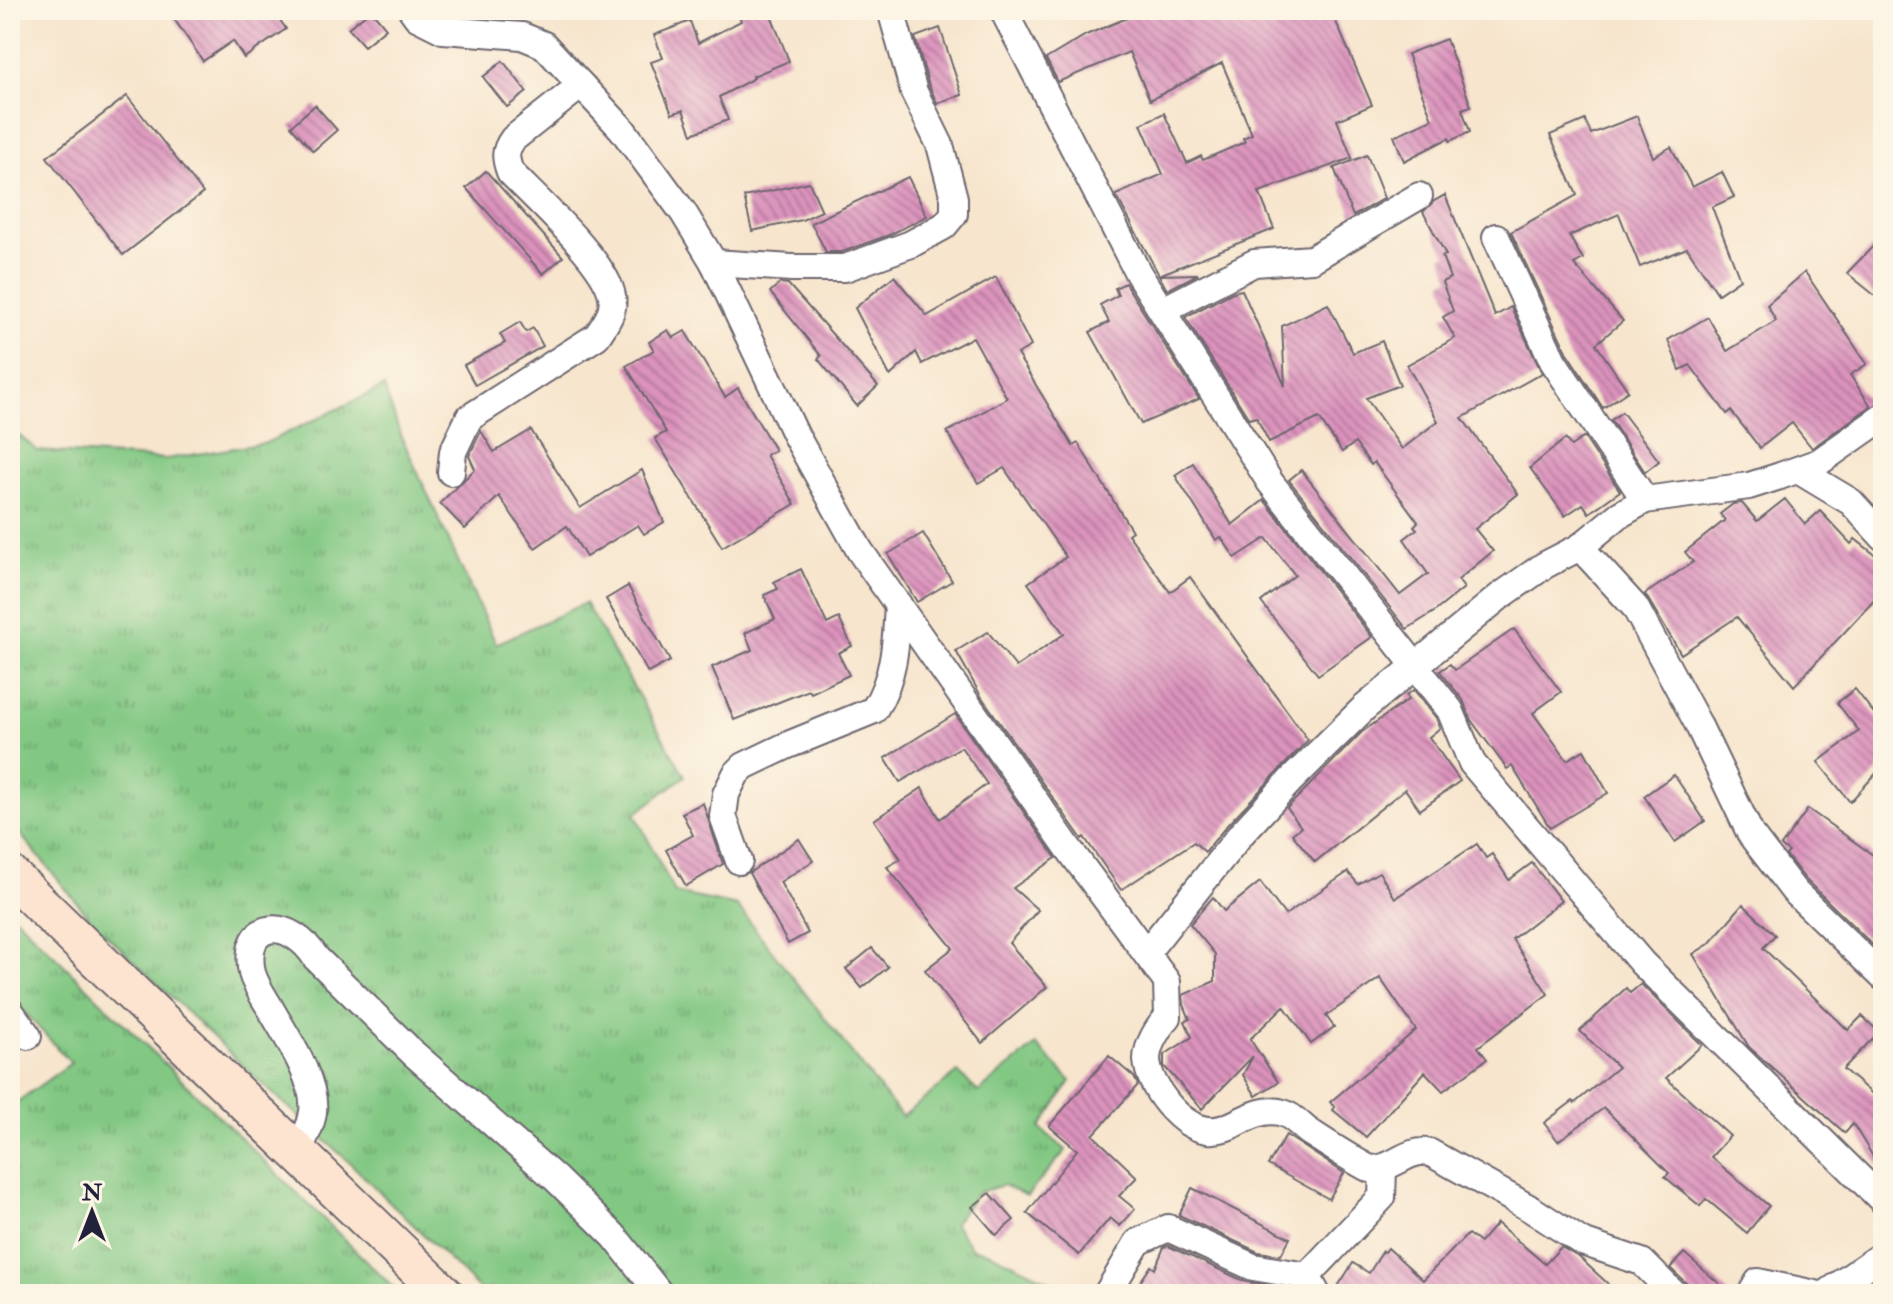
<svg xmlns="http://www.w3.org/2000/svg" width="1893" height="1304" font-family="'IM FELL Double Pica',serif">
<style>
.grass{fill:url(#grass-tufts);stroke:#52755f;stroke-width:2}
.building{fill:url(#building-back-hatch)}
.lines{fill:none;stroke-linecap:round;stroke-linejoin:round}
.street-casing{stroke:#6d666e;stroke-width:30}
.secondary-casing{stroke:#6d666e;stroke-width:42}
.street{stroke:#fff;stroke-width:26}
.secondary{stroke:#fde4d1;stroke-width:38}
</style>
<defs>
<pattern id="grass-tufts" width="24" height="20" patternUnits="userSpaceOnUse" patternTransform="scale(2)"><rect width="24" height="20" fill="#82c883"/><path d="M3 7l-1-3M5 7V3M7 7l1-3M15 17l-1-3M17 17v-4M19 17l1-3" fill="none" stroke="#6aa26c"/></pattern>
<pattern id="building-back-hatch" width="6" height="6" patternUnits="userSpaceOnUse" patternTransform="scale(2)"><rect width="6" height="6" fill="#db92bc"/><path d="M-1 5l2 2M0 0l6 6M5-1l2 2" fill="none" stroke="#b1779a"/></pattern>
</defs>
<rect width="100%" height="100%" fill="#fcf5e5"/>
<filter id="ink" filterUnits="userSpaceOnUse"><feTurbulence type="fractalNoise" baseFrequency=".0125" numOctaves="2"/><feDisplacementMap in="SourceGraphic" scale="16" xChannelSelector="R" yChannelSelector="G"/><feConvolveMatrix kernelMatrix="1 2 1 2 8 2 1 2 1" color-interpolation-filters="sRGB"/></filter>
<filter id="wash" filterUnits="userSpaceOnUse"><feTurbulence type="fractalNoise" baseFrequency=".006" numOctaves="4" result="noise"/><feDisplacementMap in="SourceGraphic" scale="32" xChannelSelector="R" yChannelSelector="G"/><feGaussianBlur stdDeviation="1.8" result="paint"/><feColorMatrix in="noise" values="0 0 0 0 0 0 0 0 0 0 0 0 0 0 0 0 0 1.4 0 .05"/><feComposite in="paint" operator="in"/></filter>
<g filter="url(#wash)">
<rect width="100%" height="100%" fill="#f7e5cd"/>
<!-- grass -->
<g class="grass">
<polygon points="384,387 401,436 496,644 585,603 685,776 635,814 675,893 737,906 902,1117 958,1072 978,1092 1036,1045 1071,1081 1040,1128 1066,1150 1027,1196 1003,1185 977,1193 954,1223 971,1248 991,1253 1077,1294 484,1294 349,1162 257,1079 95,924 10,822 10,428 38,451 166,459 266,443"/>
<polygon points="10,912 400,1294 10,1294 10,1107 71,1063 10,996"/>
</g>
<g id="blocks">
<!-- building -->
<g class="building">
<polygon points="168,10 273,10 286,29 244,58 233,41 203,61"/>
<polygon points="371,10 386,28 364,46 348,28"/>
<polygon points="737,10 769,10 789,61 753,76 754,78 719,97 728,120 692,134 683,110 672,114 651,62 663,58 654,35 690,21 698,43 741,21"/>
<polygon points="1146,10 1324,10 1328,19 1334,17 1372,105 1337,120 1352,158 1259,192 1274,229 1159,275 1198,274 1167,290 1116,195 1163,174 1141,124 1164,113 1187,163 1201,156 1203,160 1245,142 1243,138 1252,134 1222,63 1150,100 1129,52 1058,82 1046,59 1086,35"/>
<polygon points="940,28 962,95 937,103 929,86 915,37"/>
<polygon points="1446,39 1471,106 1462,109 1470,132 1450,141 1449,138 1404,161 1394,136 1432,119 1407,54"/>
<polygon points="503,61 527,92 507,107 483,77"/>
<polygon points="127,96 203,193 123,255 47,157"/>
<polygon points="315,105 337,130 313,151 291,126"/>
<polygon points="1637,116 1653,157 1671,147 1692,187 1722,172 1734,197 1712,207 1740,279 1718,294 1687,248 1640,267 1619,214 1569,236 1583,259 1574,264 1623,321 1596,344 1628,391 1603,408 1567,353 1511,232 1577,195 1550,135 1585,120 1591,134"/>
<polygon points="1367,155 1384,198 1353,216 1334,168"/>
<polygon points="486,171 563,257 543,274 466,188"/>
<polygon points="908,177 927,216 889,235 842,252 826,252 811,223"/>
<polygon points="809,182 822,211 802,220 752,231 744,197"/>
<polygon points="1445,195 1495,316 1511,307 1542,373 1462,418 1518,494 1475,529 1493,551 1458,580 1464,588 1434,612 1407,629 1289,480 1301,470 1400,595 1428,574 1404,539 1417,529 1414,526 1418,522 1374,462 1371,465 1355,443 1342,452 1319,418 1269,442 1256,417 1249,419 1185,317 1233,292 1242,290 1285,386 1282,326 1328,304 1353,353 1382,341 1400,385 1366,398 1402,449 1438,421 1407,365 1455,338 1443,317 1453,311 1442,282 1450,278 1442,256 1446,255 1423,212 1434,201"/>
<polygon points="1883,236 1883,302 1847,273"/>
<polygon points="1805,272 1867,364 1850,375 1871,406 1812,448 1792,423 1760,448 1731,411 1727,414 1690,365 1680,370 1668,340 1708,317 1727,351 1776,321 1767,305"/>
<polygon points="894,276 927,316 996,277 1031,346 1017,354 1073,446 1078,443 1132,531 1128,534 1170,592 1190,577 1308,740 1229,823 1205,852 1194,842 1121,890 1084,837 1082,839 981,696 956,651 988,632 1016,667 1064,634 1028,583 1066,557 1004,468 978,483 947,432 1007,398 973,337 922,364 916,352 890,376 855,308"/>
<polygon points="780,283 788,284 878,386 857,406 818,359 821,356 770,292"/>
<polygon points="1125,283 1199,399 1141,424 1090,332 1109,322 1100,305 1118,295 1115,288"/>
<polygon points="520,322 526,332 533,328 543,346 475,385 464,365 505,343 500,334"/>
<polygon points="668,330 673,338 685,331 725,397 738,388 775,450 766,455 795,504 722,547 655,438 666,432 626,366 654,350 649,342"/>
<polygon points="1622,412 1659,461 1645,472 1611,420"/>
<polygon points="531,430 580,508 642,470 664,522 644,534 638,525 586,557 567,526 535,548 499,496 465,529 440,503 475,469 469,456 481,431 494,452"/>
<polygon points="1584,437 1620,491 1589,513 1583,504 1565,516 1530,468 1565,439 1571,446"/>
<polygon points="1193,463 1232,525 1264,500 1372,637 1318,675 1261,602 1295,575 1266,538 1235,558 1221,537 1216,540 1175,475"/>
<polygon points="1785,499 1805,524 1820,511 1851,544 1855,539 1883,561 1883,591 1794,686 1737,617 1681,654 1645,594 1693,562 1685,552 1725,520 1720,514 1733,504 1742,503 1757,521"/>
<polygon points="923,533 952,581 917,602 888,554"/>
<polygon points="801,569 827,624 839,618 852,646 838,653 849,675 811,693 809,690 734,720 712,667 752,650 745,633 775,619 764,595 778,589 774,582"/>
<polygon points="628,586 670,661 648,673 606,599"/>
<polygon points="1514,629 1561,692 1533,713 1567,760 1584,750 1608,793 1550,828 1512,766 1507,769 1471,720 1463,700 1440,671 1450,664 1455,670"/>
<polygon points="1855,689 1877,717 1883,712 1883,766 1850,802 1818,762 1859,731 1837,703"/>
<polygon points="1414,690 1436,718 1440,728 1429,737 1460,781 1420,810 1405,789 1315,862 1292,834 1301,827 1287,808 1362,732 1409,699 1406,695"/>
<polygon points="955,714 1056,858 1013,888 1038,910 1009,943 1047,987 982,1043 925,970 953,948 887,867 901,859 874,820 922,788 940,819 987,784 961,747 900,782 885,758"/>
<polygon points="1674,775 1705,821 1675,842 1644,796"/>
<polygon points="703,803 723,864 686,886 666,850 693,835 682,813"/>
<polygon points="1808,809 1883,862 1883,955 1806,880 1786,855 1789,852 1781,846"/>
<polygon points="799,839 813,861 780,882 808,933 788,944 749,873"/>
<polygon points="1477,844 1486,858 1492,854 1509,880 1532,863 1561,901 1512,939 1548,994 1478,1047 1487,1059 1443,1091 1425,1072 1366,1137 1333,1110 1335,1107 1330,1102 1416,1030 1380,978 1326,1016 1334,1027 1311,1044 1284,1006 1250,1039 1278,1082 1256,1096 1243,1075 1253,1056 1202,1109 1164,1066 1164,1055 1192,1037 1185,1021 1190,1019 1184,1005 1183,995 1215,981 1215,954 1190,924 1213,897 1224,911 1260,882 1285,915 1348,872 1358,884 1379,872 1395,898"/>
<polygon points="1743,904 1775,935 1763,948 1848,1030 1862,1016 1879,1032 1843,1069 1883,1103 1883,1173 1853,1124 1845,1133 1749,1047 1693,954 1709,944"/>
<polygon points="872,948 888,967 862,988 846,969"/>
<polygon points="1641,984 1702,1045 1666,1078 1730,1136 1711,1157 1769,1206 1747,1233 1706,1199 1700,1206 1665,1177 1669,1173 1604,1108 1558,1141 1544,1123 1573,1101 1575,1103 1618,1067 1580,1031 1626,988 1630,993"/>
<polygon points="1109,1056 1134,1077 1138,1085 1093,1135 1137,1177 1119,1196 1135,1209 1120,1226 1110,1218 1079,1255 1027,1213 1077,1150 1049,1126"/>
<polygon points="1286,1135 1344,1173 1329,1199 1268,1165"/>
<polygon points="1192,1188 1290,1238 1281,1255 1258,1252 1179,1215"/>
<polygon points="990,1193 1014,1220 996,1235 972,1207"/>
<polygon points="1497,1223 1545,1264 1561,1247 1580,1258 1619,1294 1333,1294 1353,1263 1369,1273 1383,1251 1385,1252 1388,1248 1423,1280 1468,1234 1480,1243"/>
<polygon points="1168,1246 1246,1282 1266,1285 1263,1294 1132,1294 1151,1266 1155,1269 1164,1247"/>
<polygon points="1684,1253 1731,1294 1690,1294 1686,1283 1670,1268"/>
</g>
</g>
</g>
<g filter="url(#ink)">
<use href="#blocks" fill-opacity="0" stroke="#6d666e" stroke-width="2"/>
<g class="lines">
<!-- street casing -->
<g class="street-casing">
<g id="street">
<path d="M 412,10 L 417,17 L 443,30 L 522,36 L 544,45 L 622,129 L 683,212 L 714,263 L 796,436 L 860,551 L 1069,849 L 1167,982 L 1168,1017 C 1158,1027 1147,1045 1147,1060 C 1149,1087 1180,1127 1208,1130 C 1233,1133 1254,1104 1283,1113 C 1293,1116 1300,1125 1308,1131 C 1328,1144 1349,1158 1370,1169 C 1393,1170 1406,1149 1429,1152 L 1531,1209 L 1582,1242 L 1642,1262 L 1674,1294"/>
<polyline points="1003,10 1138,273 1270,482 1450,710 1472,763 1642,963 1883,1201"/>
<polyline points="1496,237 1553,361 1645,500"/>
<polyline points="714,263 792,268 845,268 911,244 944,226 954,214 954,198 940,145 914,92 891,10"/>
<polyline points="1163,310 1254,263 1312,259 1419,196"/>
<polyline points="1798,470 1851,502 1883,537"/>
<path d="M 451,472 L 453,452 L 469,418 L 597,336 C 605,324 615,312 612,296 C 606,262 536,199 510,172 C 505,158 504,151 513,139 L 581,85"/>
<polyline points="1580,547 1635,607 1697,722 1751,835 1794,891 1883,977"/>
<path d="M 739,861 L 723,816 L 726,794 L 736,774 L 744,766 L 788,745 L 874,710 C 895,677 896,642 898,604"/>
<polyline points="1146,953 1241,834 1291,780 1364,708 1499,597 1545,565 1580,547 1619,515 1645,500 1749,486 1780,476 1819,462 1883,417"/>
<polyline points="10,1011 28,1036"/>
<path d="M 296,1152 C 304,1139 311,1127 313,1112 C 317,1080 284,1033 269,1006 C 263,996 255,984 252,973 C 241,917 291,918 316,958 L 413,1053 L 556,1179 L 614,1236 L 660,1294"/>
<polyline points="1307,1276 1382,1197 1383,1170"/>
<polyline points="1107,1294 1138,1242 1168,1228 1253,1267 1307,1276 1317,1294"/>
<polyline points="1751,1294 1758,1282 1815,1294"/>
<polyline points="1826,1294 1883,1254"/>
</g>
</g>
<!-- secondary casing -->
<g class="secondary-casing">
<polyline id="secondary" points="10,875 444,1294"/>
</g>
<!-- street -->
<use href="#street" class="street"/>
<!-- secondary -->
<use href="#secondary" class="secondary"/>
</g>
</g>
<!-- margin -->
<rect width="1893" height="1304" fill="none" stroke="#fcf5e5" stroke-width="40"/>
<!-- north arrow -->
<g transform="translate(92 1212)" stroke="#fcf5e5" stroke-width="6" paint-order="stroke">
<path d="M0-6L14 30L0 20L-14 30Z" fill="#22223b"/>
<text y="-12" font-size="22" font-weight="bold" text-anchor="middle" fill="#22223b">N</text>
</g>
</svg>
